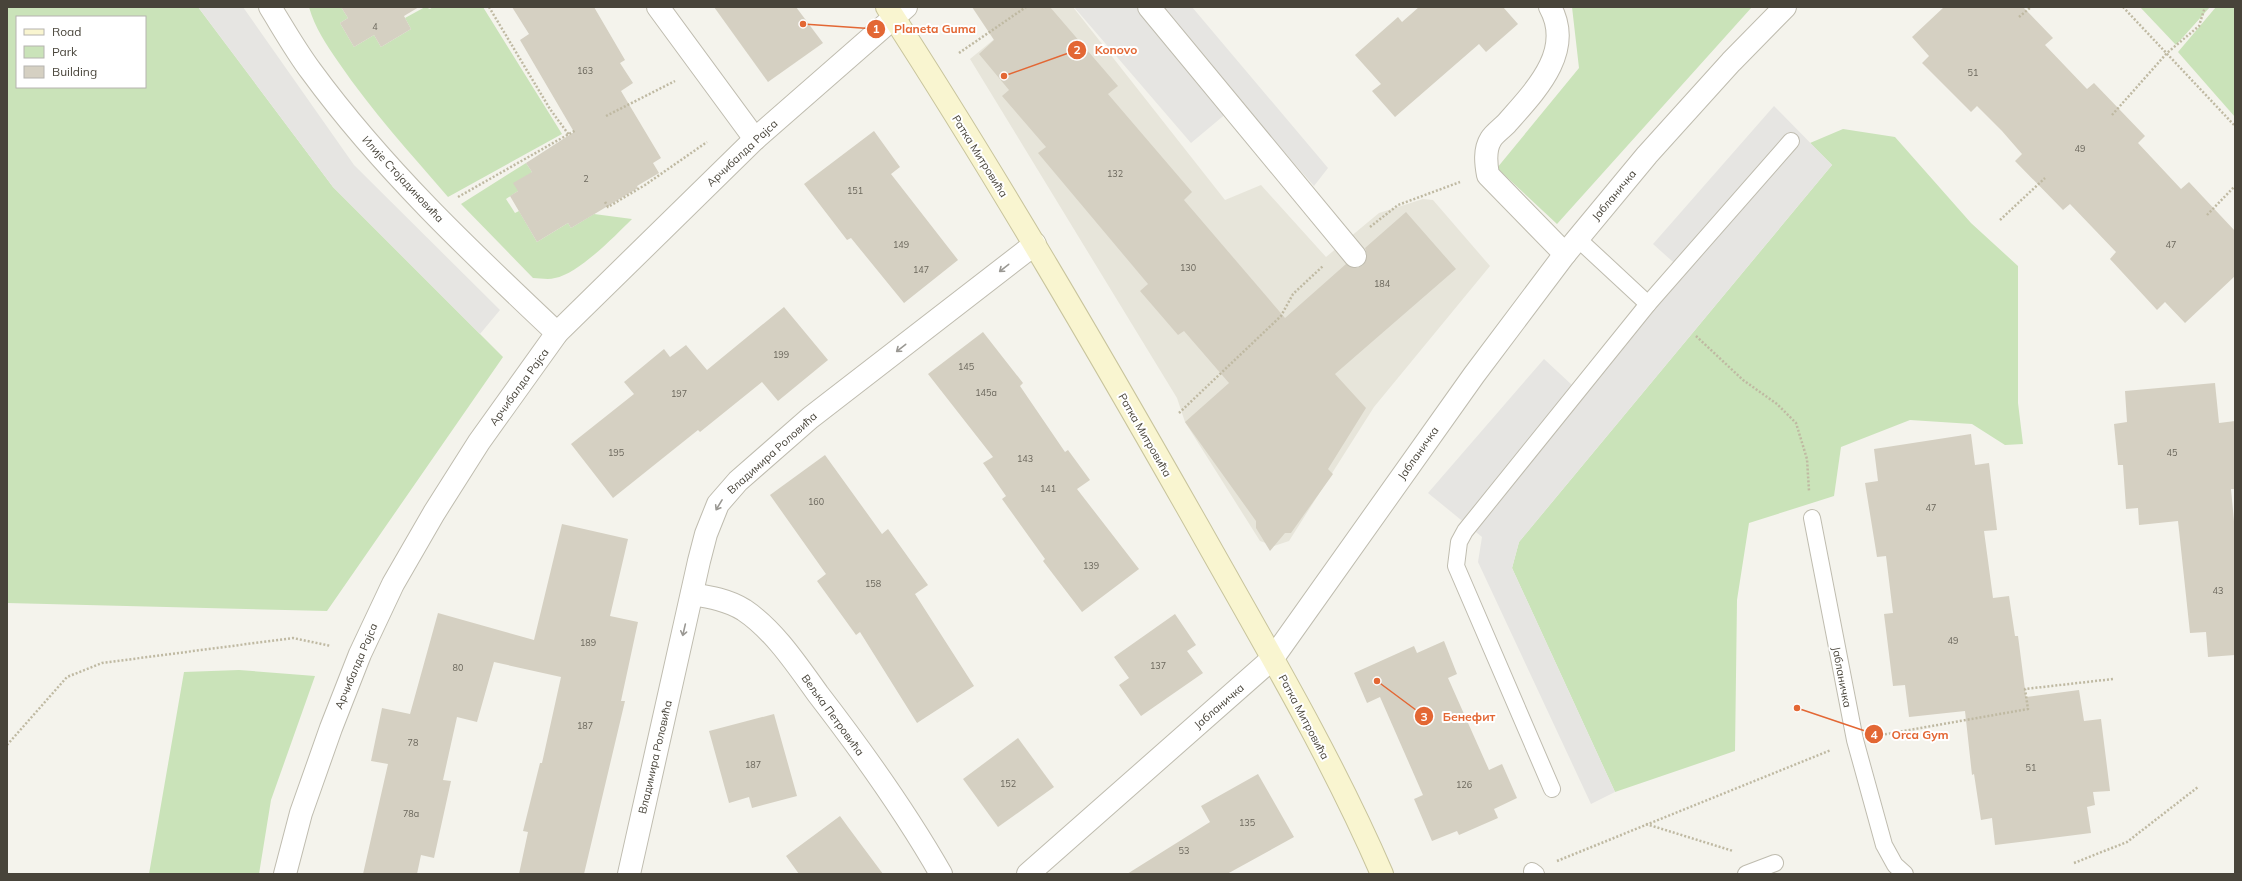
<svg xmlns="http://www.w3.org/2000/svg" width="2242" height="881" font-family="Mulish,sans-serif">
<style>
.residential{fill:#e7e5da}
.green{fill:#cae3b9;fill-rule:evenodd}
.parking{fill:#e6e5e2}
.building{fill:#d5d0c2}
.lines{fill:none;stroke-linecap:round;stroke-linejoin:round}
.service-casing{stroke:#bfbcaf;stroke-width:18}
.minor-casing{stroke:#bfbcaf;stroke-width:24}
.tertiary-casing{stroke:#bfbcaf;stroke-width:24}
.secondary-casing{stroke:#c8c49c;stroke-width:24}
.path{stroke:#bfb9a2;stroke-width:2.5;stroke-dasharray:2 2;stroke-linecap:butt}
.service{stroke:#fff;stroke-width:16}
.minor{stroke:#fff;stroke-width:22}
.tertiary{stroke:#fff;stroke-width:22}
.secondary{stroke:#f9f5d0;stroke-width:22}
.oneway{stroke:#9a9893}
.labels{text-anchor:middle;dominant-baseline:central;stroke-width:4;stroke-linejoin:round;paint-order:stroke}
.number-label{font-size:9px;fill:#6b675c}
.street-label{font-size:11px;fill:#48443a;stroke:#fff}
.leader{fill:none;stroke:#e36734;stroke-width:1.5}
.callout-dot{fill:#e36734;stroke:#fff;stroke-width:1.5}
.mark-label{font-size:12px;text-anchor:middle;font-weight:bold;fill:#fff}
.callout-label{font-size:12px;text-anchor:middle;font-weight:bold;fill:#e36734;stroke:#fff;stroke-width:4;stroke-linejoin:round;paint-order:stroke}
</style>
<rect width="100%" height="100%" fill="#f4f3ec"/>
<!-- residential -->
<polygon class="residential" points="1033,7 1073,7 1225,200 1261,185 1326,257 1379,213 1423,199 1433,200 1490,266 1374,407 1289,541 1274,546 1260,541 1185,422 1177,398 970,59"/>
<!-- green -->
<g class="green">
<path d="M 7,7 L 198,7 L 333,187 L 503,357 L 327,611 L 7,603 ZM 17,17 L 145,17 L 145,87 L 17,87 Z"/>
<path d="M 309,7 L 341,7 L 348,18 L 340,23 L 354,47 L 374,35 L 381,47 L 411,29 L 405,18 L 425,7 L 430,9 L 433,7 L 483,7 L 562,134 L 448,197 C 410,153 371,110 339,63 C 326,44 315,28 309,7 Z"/>
<polygon points="1572,7 1752,7 1557,224 1497,168 1579,68"/>
<polygon points="2140,7 2210,7 2176,45"/>
<polygon points="2216,7 2235,7 2235,117 2178,52"/>
<polygon points="1843,129 1895,137 1971,223 2018,266 2018,403 2023,444 2005,445 1972,424 1910,420 1841,447 1834,496 1749,523 1737,600 1735,751 1615,792 1512,568 1519,542 1832,165 1810,143"/>
<path d="M 526,163 L 532,172 L 518,191 L 506,199 L 515,213 L 519,211 L 537,242 L 568,223 L 571,228 L 594,214 L 632,219 C 615,236 578,274 555,278 C 548,280 540,278 533,278 L 461,204 Z"/>
<polygon points="239,670 315,676 271,800 259,874 149,874 184,672"/>
</g>
<!-- parking -->
<g class="parking">
<polygon points="198,7 243,7 354,165 500,310 480,334 333,187"/>
<polygon points="1074,7 1192,7 1328,168 1314,186 1240,102 1191,143"/>
<polygon points="1774,106 1832,165 1519,542 1512,568 1615,792 1591,804 1478,562 1482,537 1428,493 1544,359 1572,385 1682,270 1653,244"/>
</g>
<!-- building -->
<g class="building">
<polygon points="341,7 419,7 404,16 411,29 381,47 374,35 354,47 340,23 348,18"/>
<polygon points="512,7 594,7 625,60 620,63 633,83 621,91 661,158 653,163 659,173 637,186 638,188 571,228 568,223 537,242 510,196 518,191 513,183 532,172 526,163 574,132 520,40 529,34"/>
<polygon points="714,7 796,7 823,43 768,82"/>
<polygon points="972,7 1050,7 1118,86 1108,94 1192,192 1184,200 1285,318 1346,264 1357,268 1363,265 1367,254 1365,248 1406,212 1456,269 1335,374 1366,408 1328,469 1333,474 1291,533 1285,533 1270,551 1256,528 1256,521 1185,422 1229,383 1184,331 1178,335 1140,291 1148,284 1038,153 1046,147 1002,96 1009,90 979,54 994,40"/>
<polygon points="1419,7 1503,7 1518,24 1486,52 1479,44 1395,117 1372,91 1381,84 1355,55 1398,17 1402,22"/>
<polygon points="1944,7 2023,7 2053,38 2045,45 2087,89 2094,83 2145,136 2138,143 2181,189 2189,182 2235,231 2235,276 2185,323 2165,302 2157,310 2110,259 2116,252 2070,204 2063,210 2015,161 2022,154 2002,131 1977,106 1971,112 1922,63 1929,56 1912,37"/>
<polygon points="874,131 900,167 891,174 958,260 904,303 851,238 847,240 804,184"/>
<polygon points="784,307 828,360 778,401 762,382 700,432 698,430 613,498 571,444 634,394 624,382 664,349 670,357 686,345 707,370"/>
<polygon points="983,332 1023,383 1020,386 1065,452 1068,450 1090,480 1077,489 1139,569 1082,612 1043,561 1045,559 1002,499 1006,496 983,463 993,457 928,374"/>
<polygon points="2215,383 2219,423 2235,421 2235,489 2231,489 2235,532 2235,655 2208,657 2206,632 2190,633 2178,521 2139,525 2138,508 2126,509 2123,465 2118,465 2114,424 2127,422 2125,391"/>
<polygon points="1971,434 1975,465 1989,463 1997,530 1984,531 1993,598 2009,596 2015,636 2018,636 2026,697 2079,690 2084,721 2101,719 2110,791 2093,792 2095,805 2087,807 2091,833 1995,845 1992,818 1981,820 1974,774 1972,775 1965,711 1909,717 1905,685 1893,686 1884,614 1893,613 1886,556 1877,557 1865,483 1878,481 1874,449"/>
<polygon points="825,455 882,534 888,529 928,585 915,594 974,686 917,723 860,632 856,635 817,581 826,574 770,495"/>
<polygon points="562,524 628,539 610,616 638,622 621,701 625,701 584,874 519,874 528,832 523,831 540,763 542,763 561,677 494,662 477,722 457,717 443,780 451,781 434,858 421,855 417,874 363,874 388,764 371,761 382,708 410,714 438,613 534,640"/>
<polygon points="1175,614 1196,645 1187,651 1203,673 1141,716 1119,685 1129,678 1114,657"/>
<polygon points="1444,641 1457,674 1448,678 1489,770 1502,764 1517,798 1494,809 1498,818 1459,835 1457,831 1432,841 1414,799 1423,795 1380,697 1367,703 1354,673 1414,646 1417,653"/>
<polygon points="774,714 797,796 752,808 749,797 729,803 709,731"/>
<polygon points="1018,738 1054,787 998,827 963,779"/>
<polygon points="1258,774 1294,837 1227,874 1127,874 1210,822 1201,806"/>
<polygon points="840,816 848,827 883,874 799,874 786,856"/>
</g>
<g class="lines">
<!-- service casing -->
<g class="service-casing">
<g id="service">
<polyline points="1578,239 1648,304"/>
<polyline points="1812,518 1855,740 1884,845 1895,865 1905,874"/>
<polyline points="1552,789 1456,566 1459,542 1465,531 1648,304 1791,141"/>
<polyline points="1532,871 1536,874"/>
<polyline points="1746,874 1775,863"/>
</g>
</g>
<!-- minor casing -->
<g class="minor-casing">
<g id="minor">
<path d="M 270,7 C 283,28 296,51 311,71 C 382,168 470,251 557,333"/>
<polyline points="658,7 755,139"/>
<polyline points="1149,7 1355,256"/>
<path d="M 1550,7 C 1575,52 1534,92 1506,124 C 1501,129 1494,134 1491,139 C 1484,150 1486,164 1488,175 L 1565,254"/>
<path d="M 692,594 C 710,597 728,600 744,610 C 774,630 797,665 818,694 C 862,751 905,811 941,874"/>
<polyline points="285,874 301,813 331,728 360,654 393,584 434,513 479,442 557,333 755,139 906,7"/>
<polyline points="629,874 699,561 706,534 718,504 738,481 810,418 1035,244"/>
<polyline points="1028,874 1273,658"/>
</g>
</g>
<!-- tertiary casing -->
<g class="tertiary-casing">
<polyline id="tertiary" points="1273,658 1474,375 1565,254 1647,155 1731,62 1785,7"/>
</g>
<!-- secondary casing -->
<g class="secondary-casing">
<path id="secondary" d="M 887,7 C 997,177 1099,352 1199,528 C 1263,642 1330,754 1382,874"/>
</g>
<!-- path -->
<g class="path">
<polyline points="489,7 550,109 569,135"/>
<polyline points="2123,7 2235,126"/>
<polyline points="2019,17 2031,7"/>
<polyline points="959,53 1026,7"/>
<polyline points="2112,115 2167,53 2199,26 2205,7"/>
<polyline points="606,116 675,81"/>
<polyline points="458,197 576,130"/>
<polyline points="605,202 608,207 645,185 707,142"/>
<polyline points="2207,215 2235,186"/>
<polyline points="2000,220 2045,178"/>
<polyline points="1370,227 1398,205 1460,182"/>
<polyline points="1696,336 1743,380 1777,404 1796,423 1807,459 1809,491"/>
<polyline points="1179,413 1281,316 1293,294 1323,266"/>
<polyline points="1881,735 2028,709 2025,689 2113,679"/>
<polyline points="7,745 67,677 102,663 293,638 331,646"/>
<polyline points="1646,824 1733,851"/>
<polyline points="1557,861 1831,750"/>
<polyline points="2074,863 2127,842 2198,787"/>
</g>
<!-- service -->
<use href="#service" class="service"/>
<!-- minor -->
<use href="#minor" class="minor"/>
<!-- tertiary -->
<use href="#tertiary" class="tertiary"/>
<!-- secondary -->
<use href="#secondary" class="secondary"/>
</g>
<!-- one-way arrows -->
<defs><path id="oneway-shaft" d="M-6 0H5M1.5-3L5.5 0L1.5 3" fill="none" stroke-width="1.6" stroke-linecap="round" stroke-linejoin="round"/></defs>
<g class="oneway">
<use href="#oneway-shaft" transform="translate(1004 268) rotate(142)"/>
<use href="#oneway-shaft" transform="translate(901 348) rotate(142)"/>
<use href="#oneway-shaft" transform="translate(719 505) rotate(121)"/>
<use href="#oneway-shaft" transform="translate(684 630) rotate(103)"/>
</g>
<g class="labels">
<!-- number labels -->
<g class="number-label">
<text x="375" y="26">4</text>
<text x="585" y="70">163</text>
<text x="1973" y="72">51</text>
<text x="2080" y="148">49</text>
<text x="1115" y="173">132</text>
<text x="586" y="178">2</text>
<text x="855" y="190">151</text>
<text x="901" y="244">149</text>
<text x="2171" y="244">47</text>
<text x="1188" y="267">130</text>
<text x="921" y="269">147</text>
<text x="1382" y="283">184</text>
<text x="781" y="354">199</text>
<text x="966" y="366">145</text>
<text x="986" y="392">145a</text>
<text x="679" y="393">197</text>
<text x="616" y="452">195</text>
<text x="2172" y="452">45</text>
<text x="1025" y="458">143</text>
<text x="1048" y="488">141</text>
<text x="816" y="501">160</text>
<text x="1931" y="507">47</text>
<text x="1091" y="565">139</text>
<text x="873" y="583">158</text>
<text x="2218" y="590">43</text>
<text x="1953" y="640">49</text>
<text x="588" y="642">189</text>
<text x="1158" y="665">137</text>
<text x="458" y="667">80</text>
<text x="585" y="725">187</text>
<text x="413" y="742">78</text>
<text x="753" y="764">187</text>
<text x="2031" y="767">51</text>
<text x="1008" y="783">152</text>
<text x="1464" y="784">126</text>
<text x="411" y="813">78a</text>
<text x="1247" y="822">135</text>
<text x="1184" y="850">53</text>
</g>
<!-- street labels -->
<g class="street-label">
<text transform="translate(742 153) rotate(-43)">Арчибалда Рајса</text>
<text transform="translate(980 156) rotate(58)">Ратка Митровића</text>
<text transform="translate(403 179) rotate(47)">Илије Стојадиновића</text>
<text transform="translate(1614 195) rotate(-50)">Јабланичка</text>
<text transform="translate(519 387) rotate(-54)">Арчибалда Рајса</text>
<text transform="translate(1145 435) rotate(60)">Ратка Митровића</text>
<text transform="translate(772 453) rotate(-42)">Владимира Роловића</text>
<text transform="translate(1418 453) rotate(-55)">Јабланичка</text>
<text transform="translate(356 666) rotate(-67)">Арчибалда Рајса</text>
<text transform="translate(1842 677) rotate(79)">Јабланичка</text>
<text transform="translate(1219 706) rotate(-41)">Јабланичка</text>
<text transform="translate(833 715) rotate(54)">Вељка Петровића</text>
<text transform="translate(1304 717) rotate(62)">Ратка Митровића</text>
<text transform="translate(655 757) rotate(-77)">Владимира Роловића</text>
</g>
</g>
<!-- callouts -->
<path class="leader" d="M803 24L876 29M1004 76L1077 50M1377 681L1424 716M1797 708L1874 734"/>
<g class="callout-dot">
<circle cx="803" cy="24" r="4"/>
<circle cx="1004" cy="76" r="4"/>
<circle cx="1377" cy="681" r="4"/>
<circle cx="1797" cy="708" r="4"/>
<circle cx="876" cy="29" r="10"/>
<circle cx="1077" cy="50" r="10"/>
<circle cx="1424" cy="716" r="10"/>
<circle cx="1874" cy="734" r="10"/>
</g>
<g class="mark-label">
<text x="876" y="33">1</text>
<text x="1077" y="54">2</text>
<text x="1424" y="721">3</text>
<text x="1874" y="739">4</text>
</g>
<g class="callout-label">
<text x="935" y="33">Planeta Guma</text>
<text x="1116" y="54">Konovo</text>
<text x="1469" y="721">Бенефит</text>
<text x="1920" y="739">Orca Gym</text>
</g>
<!-- border -->
<rect width="2242" height="881" fill="none" stroke="#48443a" stroke-width="16"/>
<!-- legend -->
<rect x="16" y="16" width="130" height="72" fill="#ffffff" stroke="#b6b4b0"/>
<rect x="24" y="29" width="20" height="6" fill="#f9f5d0" stroke="#b6b4b0"/>
<text x="52" y="36" font-size="12" fill="#48443a">Road</text>
<rect x="24" y="46" width="20" height="12" fill="#cae3b9" stroke="#b6b4b0"/>
<text x="52" y="56" font-size="12" fill="#48443a">Park</text>
<rect x="24" y="66" width="20" height="12" fill="#d5d0c2" stroke="#b6b4b0"/>
<text x="52" y="76" font-size="12" fill="#48443a">Building</text>
</svg>
